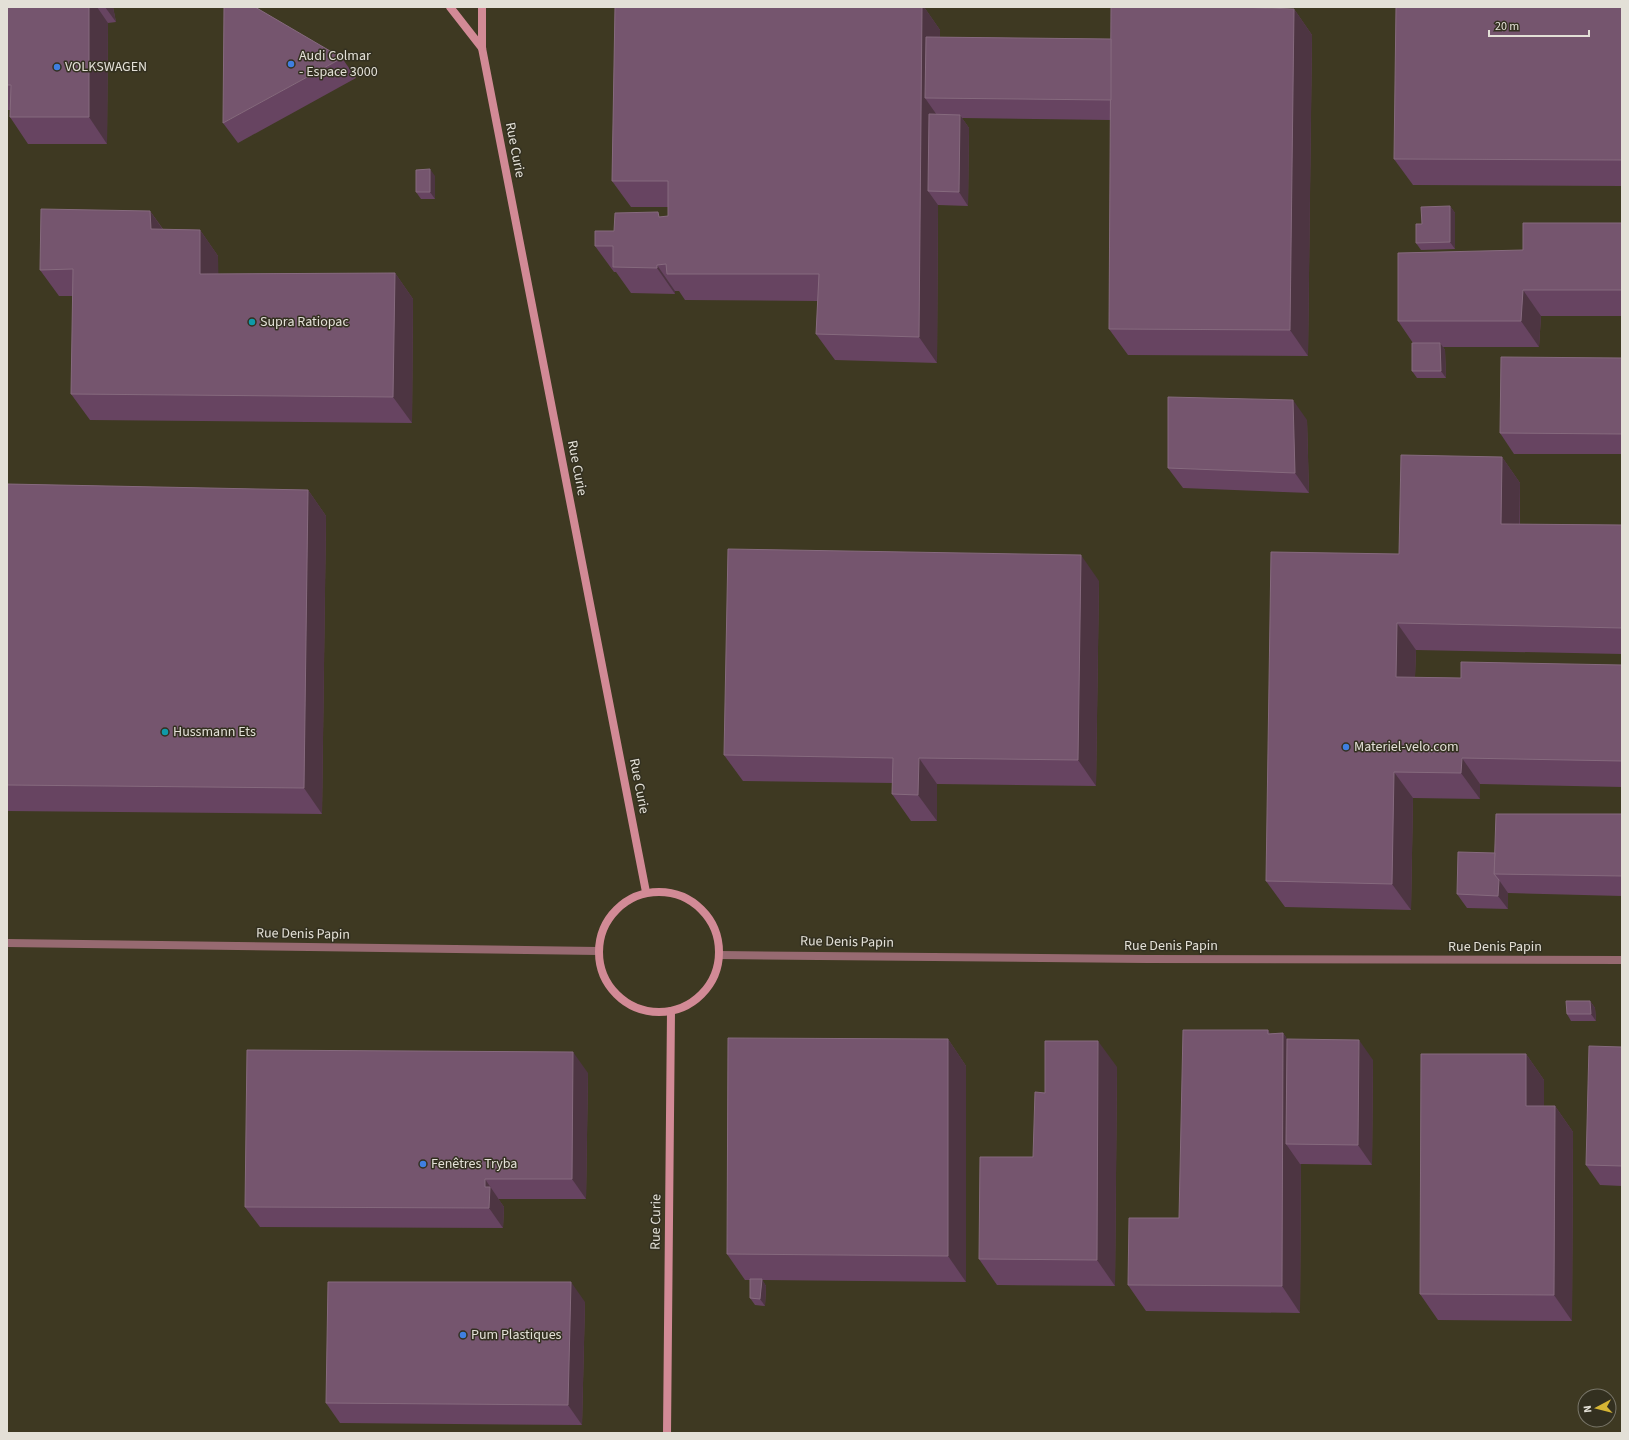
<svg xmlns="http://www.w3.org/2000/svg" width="1629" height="1440" font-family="'Source Sans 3',sans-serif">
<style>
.built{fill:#3e3922;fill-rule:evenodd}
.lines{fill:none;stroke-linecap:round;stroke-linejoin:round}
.minor{stroke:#976a71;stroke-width:8}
.secondary{stroke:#d28a96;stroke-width:8}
.wall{fill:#674461}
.shaded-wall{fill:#4d3542}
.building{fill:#75556e;stroke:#866a7e}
.shop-dot{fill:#3f7fe0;stroke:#333020;stroke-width:1.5}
.culture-dot{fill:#0f9aa8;stroke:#333020;stroke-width:1.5}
.labels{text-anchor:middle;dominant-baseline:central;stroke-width:3;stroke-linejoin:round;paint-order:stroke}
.poi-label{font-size:14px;fill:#e3e0d7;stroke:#333020;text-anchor:start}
.street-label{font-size:14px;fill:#e3e0d7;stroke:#333020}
</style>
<rect width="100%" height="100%" fill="#333020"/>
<!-- built -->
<path class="built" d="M 7,7 L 1622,7 L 1622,1433 L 7,1433 ZM 1585,1396 L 1609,1396 L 1609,1420 L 1585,1420 Z"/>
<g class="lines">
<!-- minor -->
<g class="minor">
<polyline points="7,943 598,951"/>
<polyline points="719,955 1146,959 1622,960"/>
</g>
<!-- secondary -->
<g class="secondary">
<polyline points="450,7 482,48"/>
<polyline points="482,7 482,48 646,892"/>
<circle cx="659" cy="952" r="60"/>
<polyline points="667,1433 671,1011"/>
</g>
</g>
<!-- wall -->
<g class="wall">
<polygon points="7,7 113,7 116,22 108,23 107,144 28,144 10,117 10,110 7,110"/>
<polygon points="615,7 924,7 940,30 940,37 1111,39 1294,9 1312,35 1308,356 1128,355 1109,329 1111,120 962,118 969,128 968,206 938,205 937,363 835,360 816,334 818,301 685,300 679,291 675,291 675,294 631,293 616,272 614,272 595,246 614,231 661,217 668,216 668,207 631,207 612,181"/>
<polygon points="1622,7 1622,186 1413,185 1394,159"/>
<polygon points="342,58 356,78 238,143 223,123"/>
<polygon points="435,176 435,199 421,199 416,192"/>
<polygon points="1450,206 1455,213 1455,249 1421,250 1416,243 1422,224"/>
<polygon points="150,211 163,229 200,230 218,256 218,274 395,273 413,299 412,423 90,420 71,394 73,296 59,296 40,270"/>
<polygon points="1622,223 1622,316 1541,316 1539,347 1443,347 1445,350 1446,378 1417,378 1412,371 1413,343 1398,321 1523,250"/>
<polygon points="1622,358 1622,454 1514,454 1500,433"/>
<polygon points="1307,420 1309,493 1183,488 1168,468"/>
<polygon points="1502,457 1520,483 1520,524 1622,525 1622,654 1416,650 1415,677 1461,678 1622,665 1622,787 1480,784 1480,799 1413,798 1411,910 1285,907 1266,881 1399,554"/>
<polygon points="7,484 308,490 326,516 322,814 7,811"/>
<polygon points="1099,581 1096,786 937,784 937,821 911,821 892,794 893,783 743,781 724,755"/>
<polygon points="1622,814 1622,896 1508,893 1508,909 1467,908 1457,894 1495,853"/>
<polygon points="1590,1001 1595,1008 1596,1021 1571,1021 1567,1014"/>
<polygon points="1268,1030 1270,1034 1283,1033 1287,1039 1373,1060 1372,1165 1301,1164 1300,1313 1146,1311 1128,1285 1179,1218"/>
<polygon points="948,1039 966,1066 966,1282 762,1280 766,1286 765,1306 755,1305 750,1298 750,1280 745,1280 727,1254"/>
<polygon points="1622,1047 1622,1186 1600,1185 1586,1165"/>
<polygon points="1526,1054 1544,1080 1544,1106 1555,1106 1573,1132 1572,1321 1438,1320 1420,1294"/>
<polygon points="1117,1067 1115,1286 997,1285 979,1259 1033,1157 1045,1093"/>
<polygon points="588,1073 586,1199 499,1199 499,1200 504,1207 503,1228 260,1227 245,1207"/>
<polygon points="585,1302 582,1425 340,1423 326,1403"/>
</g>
<!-- shaded-wall -->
<g class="shaded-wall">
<polygon points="89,7 97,7 108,23 107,144 89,117"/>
<polygon points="105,7 113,7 116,22"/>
<polygon points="922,7 924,7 940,30 939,98 925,98 939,118 928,191 938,205 937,363 919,337"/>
<polygon points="1294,9 1312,35 1308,356 1290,330"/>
<polygon points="960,115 969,128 968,206 959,192"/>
<polygon points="430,169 435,176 435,199 430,192"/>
<polygon points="1450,206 1455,213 1455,249 1450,242"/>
<polygon points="150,211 168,237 151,229"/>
<polygon points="200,230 218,256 219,300 200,274"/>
<polygon points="657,265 675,291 675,294 657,268"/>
<polygon points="395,273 413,299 412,423 393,397"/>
<polygon points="1523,290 1541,316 1539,347 1521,321"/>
<polygon points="1440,343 1445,350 1446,378 1441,371"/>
<polygon points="1293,400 1307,420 1309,493 1295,473"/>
<polygon points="1502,457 1520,483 1519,550 1501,524"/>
<polygon points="308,490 326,516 322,814 304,788"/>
<polygon points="1081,555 1099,581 1096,786 1078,760"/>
<polygon points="1397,623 1416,650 1414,703 1396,677"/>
<polygon points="919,758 937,784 937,821 918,795"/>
<polygon points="1462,758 1480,784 1480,799 1461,773"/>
<polygon points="1394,772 1413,798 1411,910 1392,884"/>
<polygon points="1499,880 1508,893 1508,909 1498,896"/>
<polygon points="1590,1001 1595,1008 1596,1021 1591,1014"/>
<polygon points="1268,1030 1283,1051 1283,1033 1301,1059 1286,1144 1300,1164 1301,1164 1300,1313 1282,1286"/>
<polygon points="948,1039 966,1066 966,1282 948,1256"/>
<polygon points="1359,1040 1373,1060 1372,1165 1358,1145"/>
<polygon points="1098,1041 1117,1067 1115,1286 1097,1260"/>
<polygon points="573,1052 588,1073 586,1199 572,1179"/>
<polygon points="1526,1054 1544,1080 1544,1132 1526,1106"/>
<polygon points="1555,1106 1573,1132 1572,1321 1554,1295"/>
<polygon points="485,1179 504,1207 503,1228 489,1208 485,1187"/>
<polygon points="762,1279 766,1286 765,1306 760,1299"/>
<polygon points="571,1282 585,1302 582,1425 568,1405"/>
</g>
<!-- building -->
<g class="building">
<polygon points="7,7 89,7 89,117 10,117 11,85 7,85"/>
<polygon points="224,7 255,7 342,58 223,123"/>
<polygon points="615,7 922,7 919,337 816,334 819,274 667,274 666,264 657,265 657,268 613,267 613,246 595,246 595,231 614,231 615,213 658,212 659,217 668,216 668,181 612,181"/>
<polygon points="1111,7 1238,7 1294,9 1290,330 1109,329"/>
<polygon points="1396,7 1622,7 1622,160 1394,159"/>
<polygon points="926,37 1111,39 1111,100 925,98"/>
<polygon points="929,114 960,115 959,192 928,191"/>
<polygon points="430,169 430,192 416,192 416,170"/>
<polygon points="1450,206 1450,242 1416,243 1416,224 1422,224 1421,207"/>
<polygon points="41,209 150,211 151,229 200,230 200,274 395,273 393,397 71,394 73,269 40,270"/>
<polygon points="1523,223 1622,223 1622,290 1523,290 1521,321 1398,321 1398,253 1523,250"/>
<polygon points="1412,343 1440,343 1441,371 1412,371"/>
<polygon points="1501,357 1622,358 1622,434 1500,433"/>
<polygon points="1168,397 1293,400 1295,473 1168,468"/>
<polygon points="1401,455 1502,457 1501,524 1622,525 1622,628 1397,623 1396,677 1461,678 1461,662 1622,665 1622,761 1462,758 1461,773 1394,772 1392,884 1266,881 1271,552 1399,554"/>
<polygon points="7,484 308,490 304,788 7,785"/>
<polygon points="728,549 1081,555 1078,760 919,758 918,795 892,794 893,758 724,755"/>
<polygon points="1496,814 1622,814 1622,876 1494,874"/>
<polygon points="1458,852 1495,853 1494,874 1499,880 1498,896 1457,894"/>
<polygon points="1566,1001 1590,1001 1591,1014 1567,1014"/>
<polygon points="1183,1030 1268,1030 1268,1034 1283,1033 1282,1286 1128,1285 1129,1218 1179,1218"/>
<polygon points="728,1038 948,1039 948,1256 727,1254"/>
<polygon points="1287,1039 1359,1040 1358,1145 1286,1144"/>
<polygon points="1045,1041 1098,1041 1097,1260 979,1259 980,1157 1033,1157 1035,1092 1045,1093"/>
<polygon points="1589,1046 1622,1047 1622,1166 1586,1165"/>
<polygon points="247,1050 573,1052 572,1179 485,1179 485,1187 490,1187 489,1208 245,1207"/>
<polygon points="1421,1054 1526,1054 1526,1106 1555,1106 1554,1295 1420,1294"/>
<polygon points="750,1279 762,1279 760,1299 750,1298"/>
<polygon points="328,1282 571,1282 568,1405 326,1403"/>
</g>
<!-- markers -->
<g class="shop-dot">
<circle cx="291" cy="64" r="4"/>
<circle cx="57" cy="67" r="4"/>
<circle cx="1346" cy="747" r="4"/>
<circle cx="423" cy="1164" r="4"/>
<circle cx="463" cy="1335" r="4"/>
</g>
<g class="culture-dot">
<circle cx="252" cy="322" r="4"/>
<circle cx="165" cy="732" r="4"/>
</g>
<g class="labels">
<!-- poi labels -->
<g class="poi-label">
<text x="299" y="56">Audi Colmar<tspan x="299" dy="16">- Espace 3000</tspan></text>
<text x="65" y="67">VOLKSWAGEN</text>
<text x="260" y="322">Supra Ratiopac</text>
<text x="173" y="732">Hussmann Ets</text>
<text x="1354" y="747">Materiel-velo.com</text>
<text x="431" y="1164">Fenêtres Tryba</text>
<text x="471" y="1335">Pum Plastiques</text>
</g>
<!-- street labels -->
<g class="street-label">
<text transform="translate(515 150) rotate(79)">Rue Curie</text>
<text transform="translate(577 468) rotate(79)">Rue Curie</text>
<text transform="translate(639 786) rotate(79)">Rue Curie</text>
<text transform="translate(303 934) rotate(1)">Rue Denis Papin</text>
<text transform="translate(847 942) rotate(1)">Rue Denis Papin</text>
<text x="1171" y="946">Rue Denis Papin</text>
<text x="1495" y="947">Rue Denis Papin</text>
<text transform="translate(656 1222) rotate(-89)">Rue Curie</text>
</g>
</g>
<!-- border -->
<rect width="1629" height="1440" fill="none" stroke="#e3e0d7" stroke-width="16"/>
<!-- north arrow -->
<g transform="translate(1597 1408) rotate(263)"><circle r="19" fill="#333020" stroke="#797669"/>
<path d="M0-3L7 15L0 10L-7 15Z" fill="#d6b534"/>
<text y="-6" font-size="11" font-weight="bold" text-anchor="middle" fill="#e3e0d7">N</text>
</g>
<!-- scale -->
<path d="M1489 30v6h100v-6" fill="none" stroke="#e3e0d7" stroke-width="2"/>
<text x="1495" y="30" font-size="12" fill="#e3e0d7" stroke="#333020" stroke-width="3" paint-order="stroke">20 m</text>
</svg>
